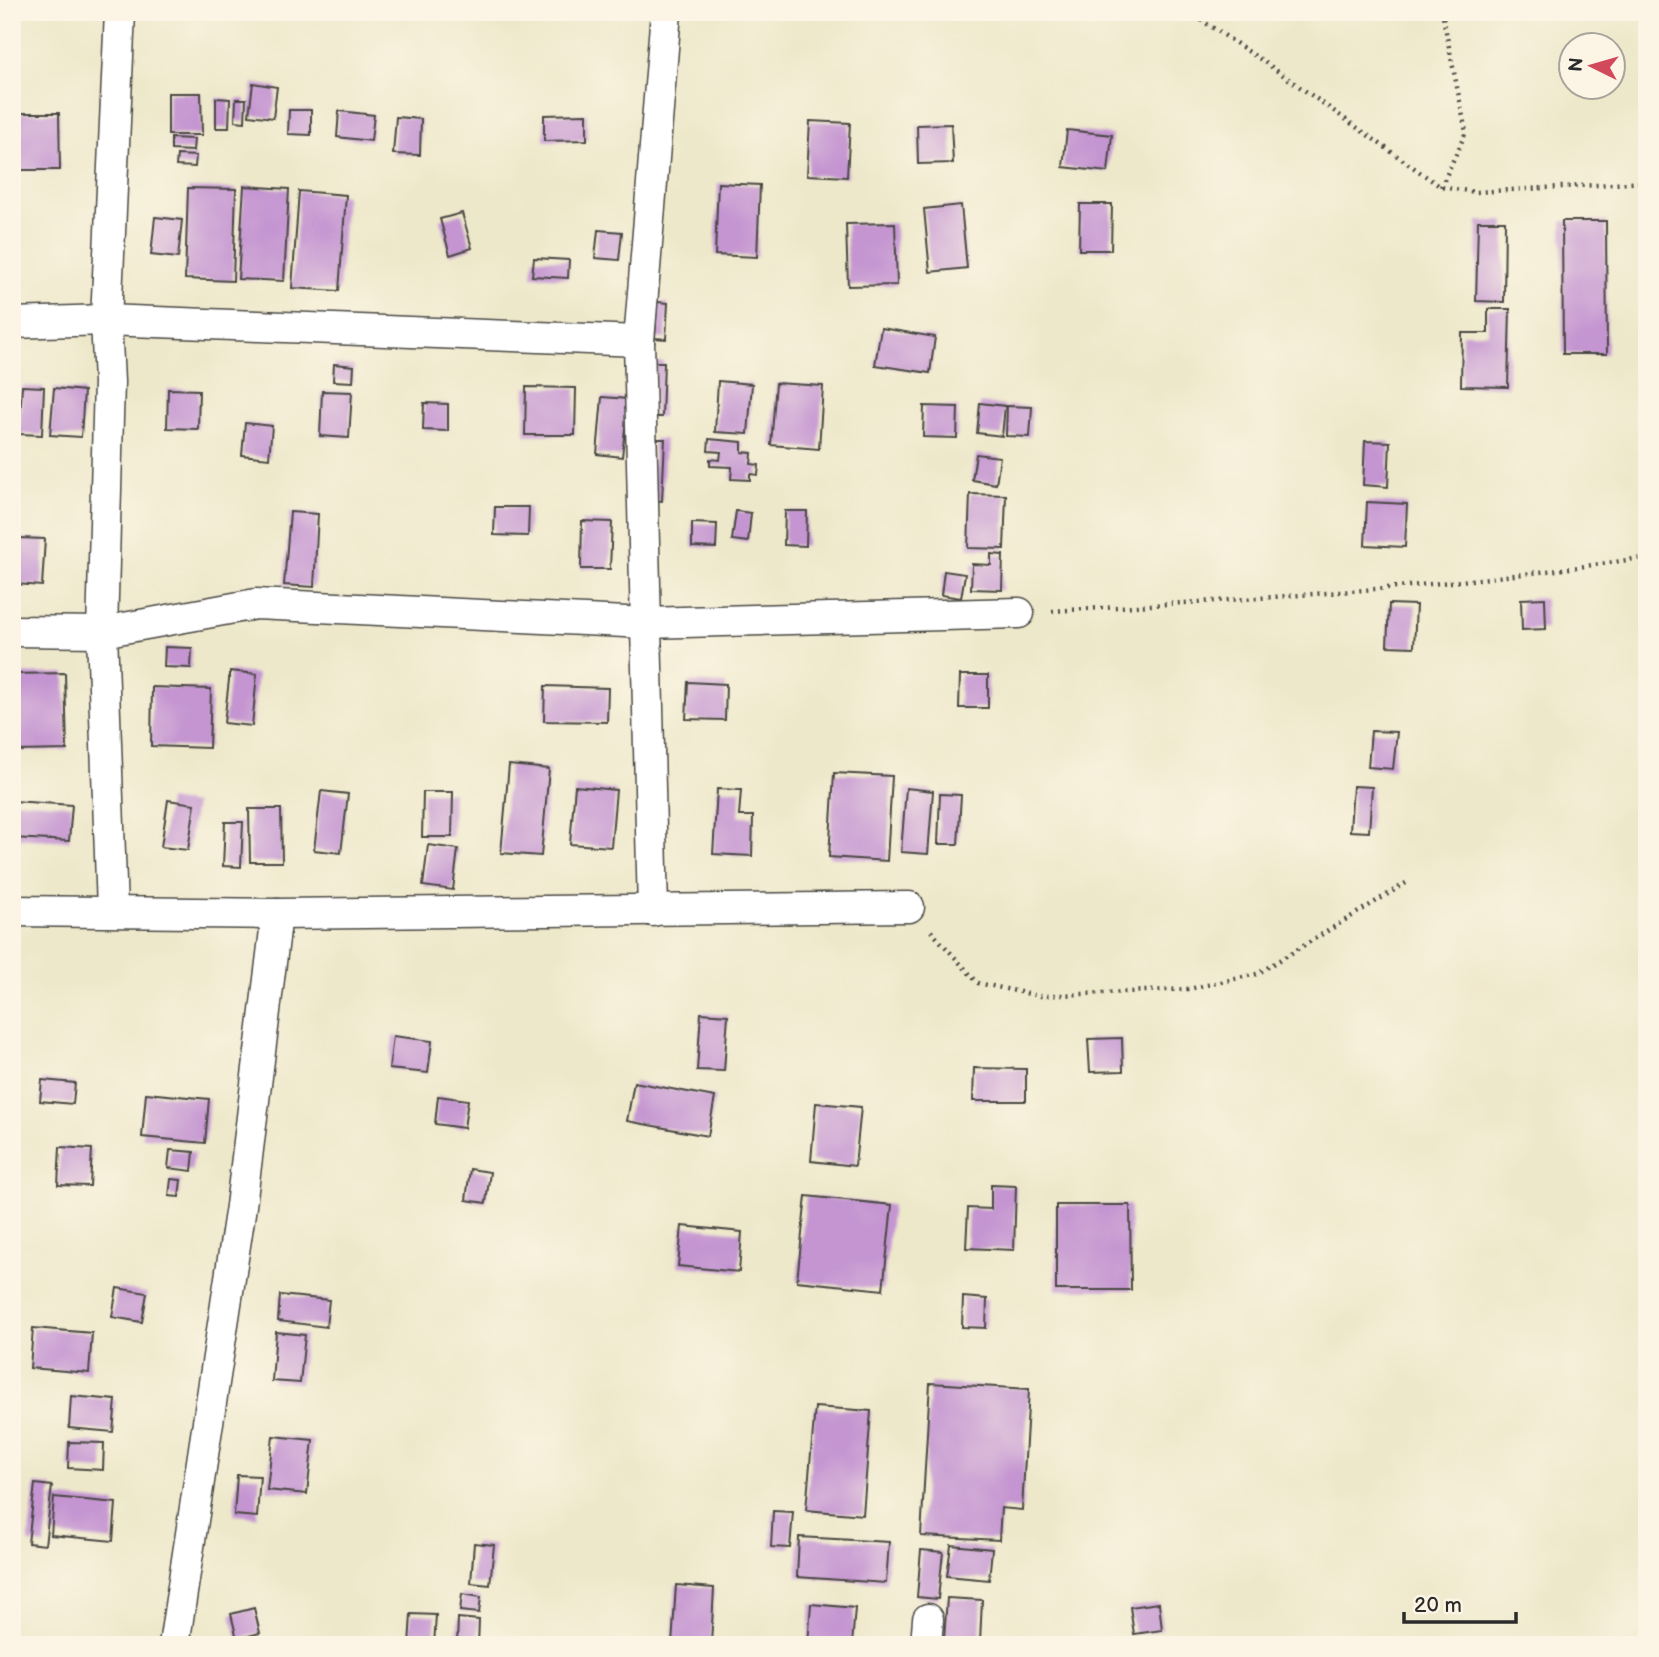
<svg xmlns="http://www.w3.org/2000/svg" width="1659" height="1657" font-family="'Balsamiq Sans',sans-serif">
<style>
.building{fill:#c495d1}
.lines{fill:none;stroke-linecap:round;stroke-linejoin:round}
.minor-casing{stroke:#484743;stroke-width:33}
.path{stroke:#484743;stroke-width:4.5;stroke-dasharray:2 5;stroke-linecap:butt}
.minor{stroke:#fff;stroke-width:30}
</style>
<rect width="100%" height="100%" fill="#fcf5e5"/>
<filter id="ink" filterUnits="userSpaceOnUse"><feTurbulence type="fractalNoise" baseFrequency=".0143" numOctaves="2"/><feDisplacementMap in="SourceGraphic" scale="14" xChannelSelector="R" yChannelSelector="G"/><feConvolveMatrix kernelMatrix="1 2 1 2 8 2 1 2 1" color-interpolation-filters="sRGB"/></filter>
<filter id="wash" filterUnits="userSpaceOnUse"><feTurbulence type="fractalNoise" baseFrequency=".00686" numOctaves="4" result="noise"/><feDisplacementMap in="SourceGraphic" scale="28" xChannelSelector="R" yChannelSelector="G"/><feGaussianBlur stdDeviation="1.57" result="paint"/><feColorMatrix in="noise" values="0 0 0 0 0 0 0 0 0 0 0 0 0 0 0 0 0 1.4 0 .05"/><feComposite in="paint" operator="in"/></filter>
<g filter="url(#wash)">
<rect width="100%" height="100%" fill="#eee8cb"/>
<g id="blocks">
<!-- building -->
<g class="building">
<polygon points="253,83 277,87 273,118 249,115"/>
<polygon points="168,93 201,93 202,135 168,135"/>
<polygon points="216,98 230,99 229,128 216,128"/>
<polygon points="236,99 246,99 245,122 235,121"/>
<polygon points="289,110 311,110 311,135 288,134"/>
<polygon points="339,111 374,115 371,141 337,137"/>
<polygon points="20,113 59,113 60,170 21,170"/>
<polygon points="587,114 587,140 544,141 544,115"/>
<polygon points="396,117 421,119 420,155 393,154"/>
<polygon points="810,121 850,123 847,177 807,175"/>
<polygon points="951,124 953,163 918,164 917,125"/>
<polygon points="1067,130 1112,135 1108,172 1063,167"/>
<polygon points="171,138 194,139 193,151 171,150"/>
<polygon points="177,155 196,156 195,167 176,166"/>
<polygon points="718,183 760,185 757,257 715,255"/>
<polygon points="244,186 289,189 284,281 238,279"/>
<polygon points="188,188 236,189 233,281 185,279"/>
<polygon points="299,191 346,195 339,291 292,288"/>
<polygon points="1080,204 1112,204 1111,250 1079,250"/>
<polygon points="961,205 967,268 930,272 924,209"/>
<polygon points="462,213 472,248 450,255 440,219"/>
<polygon points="155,217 182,220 178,258 151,255"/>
<polygon points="1478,221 1505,221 1504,302 1476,301"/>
<polygon points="1562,221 1606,221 1607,354 1563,354"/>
<polygon points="895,223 897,285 848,286 846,224"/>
<polygon points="598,230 622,232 619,260 595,258"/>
<polygon points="534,258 569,260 568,278 532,276"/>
<polygon points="657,302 668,303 666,339 655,338"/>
<polygon points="1488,309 1510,309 1508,387 1461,386 1462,333 1488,333"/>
<polygon points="881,328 935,337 930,373 875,365"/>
<polygon points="655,362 664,362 662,417 654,417"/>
<polygon points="334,364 354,366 353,382 333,381"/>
<polygon points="718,381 752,384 748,434 715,432"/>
<polygon points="776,383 823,386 819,449 771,445"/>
<polygon points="22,386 44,387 42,435 19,434"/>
<polygon points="526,387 576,388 575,435 525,435"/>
<polygon points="54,388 84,391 81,437 50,435"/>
<polygon points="168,389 199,390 198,429 167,428"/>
<polygon points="322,391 352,392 349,438 320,436"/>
<polygon points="602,397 628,399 622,457 597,454"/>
<polygon points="424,403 448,404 448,431 423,430"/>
<polygon points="980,403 1005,406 1002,436 977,433"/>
<polygon points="924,406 958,407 957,438 923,437"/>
<polygon points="1007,406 1032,407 1030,437 1006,436"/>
<polygon points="245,423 272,426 269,458 242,455"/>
<polygon points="654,439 665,439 662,501 652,500"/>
<polygon points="709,439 742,442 742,452 752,453 751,464 759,465 758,475 750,474 750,480 731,479 732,467 710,466 710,459 720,460 721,452 708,451"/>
<polygon points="1365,441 1390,442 1388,487 1363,485"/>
<polygon points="976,454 1000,457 996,484 972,480"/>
<polygon points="970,494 1006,495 1004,549 968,548"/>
<polygon points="1367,502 1407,504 1405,547 1365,545"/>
<polygon points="495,507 529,507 528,536 494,535"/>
<polygon points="736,511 751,513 748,542 732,540"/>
<polygon points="785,511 807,511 806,546 784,545"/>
<polygon points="290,512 318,514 314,587 284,585"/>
<polygon points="582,521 612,522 610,569 581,569"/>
<polygon points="692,523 717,524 716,548 692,547"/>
<polygon points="19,538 45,539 42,586 16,584"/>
<polygon points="991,554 1003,555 1002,590 971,589 972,564 991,565"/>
<polygon points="944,571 965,574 961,598 941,595"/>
<polygon points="1545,598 1546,629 1522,630 1521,599"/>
<polygon points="1389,604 1416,605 1414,647 1387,646"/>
<polygon points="165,647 192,648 191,668 164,667"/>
<polygon points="230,671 257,674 252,726 224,723"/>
<polygon points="65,673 67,750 15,751 14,674"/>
<polygon points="960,675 988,675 988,708 959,708"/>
<polygon points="688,682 726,684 725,720 686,719"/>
<polygon points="545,686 608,688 607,722 544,721"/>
<polygon points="152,687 211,689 209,748 151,746"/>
<polygon points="1371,731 1397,732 1393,769 1368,767"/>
<polygon points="509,765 549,769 541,856 501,853"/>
<polygon points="834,773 892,776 887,861 829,857"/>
<polygon points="575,786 616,790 611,847 570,844"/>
<polygon points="1353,786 1372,787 1369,832 1350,831"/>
<polygon points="906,788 933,791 928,854 901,852"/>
<polygon points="717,789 741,790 739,816 753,816 752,856 713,854"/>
<polygon points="321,791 348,794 341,853 314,850"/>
<polygon points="423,792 453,792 452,837 422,837"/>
<polygon points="940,794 961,795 958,844 938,844"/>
<polygon points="168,800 195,804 188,850 161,847"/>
<polygon points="13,801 72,805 69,841 12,838"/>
<polygon points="249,809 281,809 282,862 250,862"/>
<polygon points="225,822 243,822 241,867 223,866"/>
<polygon points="428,845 458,849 453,890 423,886"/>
<polygon points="701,1013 728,1015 724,1071 697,1070"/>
<polygon points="393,1036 432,1041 428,1073 389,1069"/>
<polygon points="1122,1038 1123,1071 1090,1072 1088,1039"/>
<polygon points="974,1068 1026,1069 1026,1101 973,1101"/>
<polygon points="42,1080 75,1083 73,1104 40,1101"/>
<polygon points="634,1082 715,1097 708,1136 627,1121"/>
<polygon points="146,1093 209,1099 205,1143 142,1137"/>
<polygon points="438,1096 468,1100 464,1128 435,1124"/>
<polygon points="816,1103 861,1107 855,1166 811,1161"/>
<polygon points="60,1147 92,1149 90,1186 58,1185"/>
<polygon points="170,1150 194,1152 192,1171 168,1168"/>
<polygon points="470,1169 490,1172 486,1203 466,1200"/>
<polygon points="171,1179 181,1180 179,1197 169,1196"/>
<polygon points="991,1185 1016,1186 1014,1250 966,1248 968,1208 991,1209"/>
<polygon points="806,1196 892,1205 883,1290 797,1281"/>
<polygon points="1056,1205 1130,1205 1131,1290 1056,1290"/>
<polygon points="682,1226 742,1232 739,1272 678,1266"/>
<polygon points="117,1288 147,1293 142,1322 112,1317"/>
<polygon points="280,1295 329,1300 326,1327 278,1321"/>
<polygon points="963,1297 987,1299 986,1328 962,1327"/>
<polygon points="33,1328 92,1333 89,1373 30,1368"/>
<polygon points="276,1332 305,1335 300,1383 272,1381"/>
<polygon points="930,1383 1029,1389 1022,1510 1001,1508 999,1540 921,1536"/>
<polygon points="71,1396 116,1400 113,1432 69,1428"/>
<polygon points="815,1407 871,1411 863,1515 806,1510"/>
<polygon points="273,1436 313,1440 307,1494 267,1490"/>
<polygon points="69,1442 104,1443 103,1470 68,1468"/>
<polygon points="237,1475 260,1476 257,1517 234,1515"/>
<polygon points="35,1484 52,1486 45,1545 28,1543"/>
<polygon points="54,1497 116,1503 113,1541 51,1535"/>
<polygon points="773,1511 793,1512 790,1548 771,1547"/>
<polygon points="799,1537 889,1542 886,1583 797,1577"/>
<polygon points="474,1543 494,1545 490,1585 471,1583"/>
<polygon points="951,1545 992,1549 989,1580 947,1576"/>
<polygon points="921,1550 943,1552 938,1599 917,1597"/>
<polygon points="676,1585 714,1588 711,1645 672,1645"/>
<polygon points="462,1594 481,1597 479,1613 460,1611"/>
<polygon points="947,1598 982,1600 980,1642 944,1640"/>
<polygon points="1159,1603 1162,1630 1134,1634 1130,1607"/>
<polygon points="811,1604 855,1608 852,1645 808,1645"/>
<polygon points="254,1608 260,1633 237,1639 231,1614"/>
<polygon points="411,1614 436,1615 434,1645 409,1645"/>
<polygon points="458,1618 479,1620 478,1645 457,1645"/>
</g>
</g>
</g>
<g filter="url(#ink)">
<use href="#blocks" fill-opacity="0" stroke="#484743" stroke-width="2"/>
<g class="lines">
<!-- minor casing -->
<g class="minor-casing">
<g id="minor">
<polyline points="12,323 106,320 639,341"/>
<polyline points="12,631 102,632 256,604 646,623 1019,613"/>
<polyline points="112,910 102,632 109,382 106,320 120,12"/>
<polyline points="12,911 277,914 909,907"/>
<polyline points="653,911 639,341 666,12"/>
<polyline points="174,1645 241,1206 277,914"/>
<polyline points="926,1645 928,1619"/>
</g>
</g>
<!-- path -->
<g class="path">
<polyline points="1189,12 1266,63 1441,187 1476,192 1647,182"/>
<polyline points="1441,187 1466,132 1442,12"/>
<path d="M 1052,611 C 1251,599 1450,588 1647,557"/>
<polyline points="931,931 978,983 1039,996 1189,989 1257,974 1406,883"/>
</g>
<!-- minor -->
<use href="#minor" class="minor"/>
</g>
</g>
<!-- margin -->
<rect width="1659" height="1657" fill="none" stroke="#fcf5e5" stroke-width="42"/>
<!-- north arrow -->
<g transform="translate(1592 66) rotate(275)"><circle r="33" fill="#fcf5e5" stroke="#a8a49b" stroke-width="2"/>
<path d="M0-5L12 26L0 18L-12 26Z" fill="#d1495b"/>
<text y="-10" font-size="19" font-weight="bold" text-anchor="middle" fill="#2b2b2b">N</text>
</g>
<!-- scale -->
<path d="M1404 1612v10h112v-10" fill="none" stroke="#2b2b2b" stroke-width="3.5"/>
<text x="1414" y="1612" font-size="21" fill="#2b2b2b" stroke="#fcf5e5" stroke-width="5" paint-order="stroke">20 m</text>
</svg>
